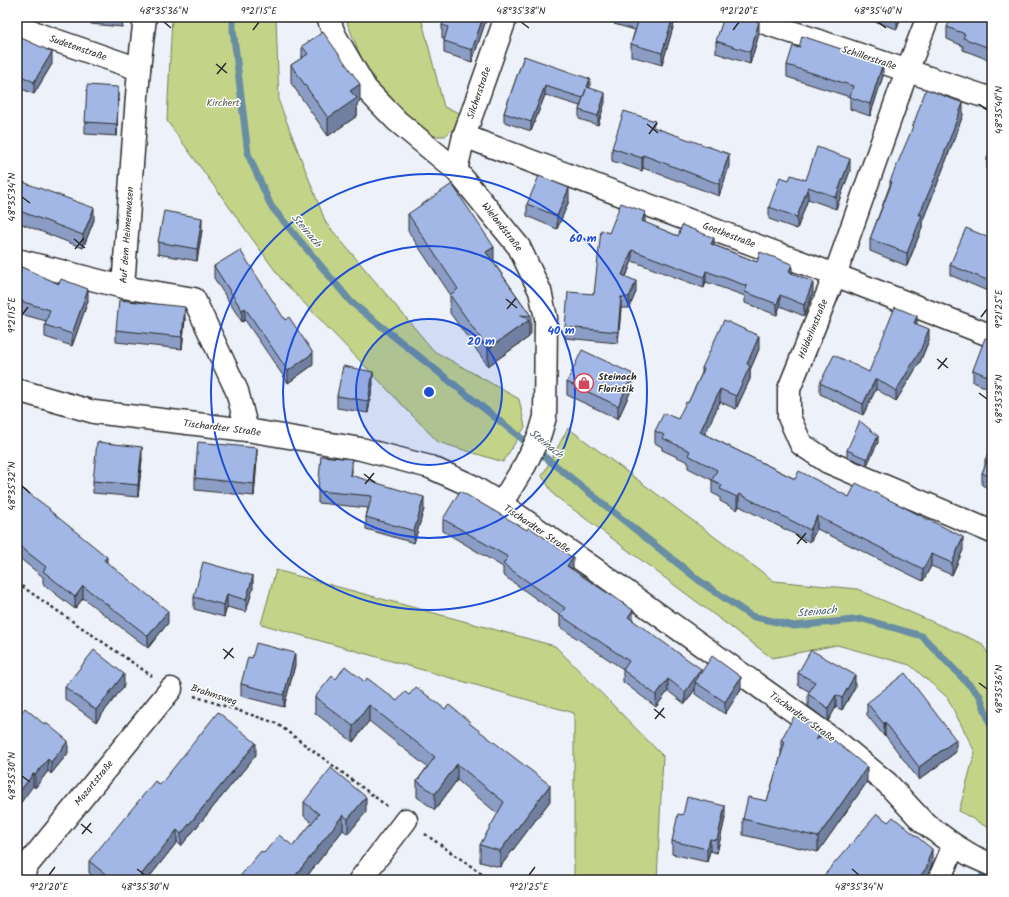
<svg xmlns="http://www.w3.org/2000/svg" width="1009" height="897" font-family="Kalam,sans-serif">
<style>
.green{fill:#c3d388;stroke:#777f5a}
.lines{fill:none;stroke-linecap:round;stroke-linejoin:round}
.stream{stroke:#698ea4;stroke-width:7}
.minor-casing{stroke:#2b2b2b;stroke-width:25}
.tertiary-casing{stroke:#2b2b2b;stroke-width:25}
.path{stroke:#2b2b2b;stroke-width:2.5;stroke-dasharray:3 3;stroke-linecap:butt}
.minor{stroke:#fff;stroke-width:22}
.tertiary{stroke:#fff;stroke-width:22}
.wall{fill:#8b9dc5;stroke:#2b2b2b}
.shaded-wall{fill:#7180a0;stroke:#2b2b2b}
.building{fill:#a2b7e5;stroke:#2b2b2b}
.ticks{fill:none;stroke:#2b2b2b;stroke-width:1.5}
.ring{fill:none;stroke:#1d4ed8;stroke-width:2}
.labels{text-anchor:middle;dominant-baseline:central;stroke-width:3;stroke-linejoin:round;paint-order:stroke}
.street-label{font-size:10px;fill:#2b2b2b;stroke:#fff}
.park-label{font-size:10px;fill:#595d47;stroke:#fff}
.poi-label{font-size:10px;font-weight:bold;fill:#2b2b2b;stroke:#fff;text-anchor:start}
.water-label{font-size:11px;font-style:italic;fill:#4a5d67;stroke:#fff}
.centre{fill:#1d4ed8;stroke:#fff;stroke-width:2}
.ring-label{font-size:12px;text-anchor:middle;font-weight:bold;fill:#1d4ed8;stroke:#fff;stroke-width:3;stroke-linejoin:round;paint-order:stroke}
.neatline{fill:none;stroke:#2b2b2b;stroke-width:1.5}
.ticks-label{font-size:10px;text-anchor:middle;fill:#2b2b2b}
</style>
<rect width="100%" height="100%" fill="#ecf1fa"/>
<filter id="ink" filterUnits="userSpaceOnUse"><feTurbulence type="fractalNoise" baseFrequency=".025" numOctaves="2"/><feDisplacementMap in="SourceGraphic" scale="8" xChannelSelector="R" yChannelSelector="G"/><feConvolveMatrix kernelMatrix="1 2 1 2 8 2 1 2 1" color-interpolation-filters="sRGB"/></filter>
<g filter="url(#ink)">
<!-- green -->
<g class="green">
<polygon points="172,17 276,17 279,102 326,223 434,351 519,399 525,427 503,462 438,442 282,280 167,121"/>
<polygon points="345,17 421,17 444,107 460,113 455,127 445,136 427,136 382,92 361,58"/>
<polygon points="568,428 774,581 857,589 981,643 992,659 992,830 959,811 975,752 947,697 910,665 837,645 772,658 554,495 542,476"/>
<polygon points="276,570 555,646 663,756 657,880 574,880 574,713 261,624"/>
</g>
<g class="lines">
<!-- stream -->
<g class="stream">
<polyline points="233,17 233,29 248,154 271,206 351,302 701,582 751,616 794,626 863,619 922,636 980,696 992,729"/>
<polyline points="981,880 992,850"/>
</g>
<!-- minor casing -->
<g class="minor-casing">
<g id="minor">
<polyline points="145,17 139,69 123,287 194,299 237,391 247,430"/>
<polyline points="328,17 334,34 366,89 397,121 456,170 519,247 540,291 546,318 545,417 540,434 525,465 501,504"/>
<polyline points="747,17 992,99"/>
<polyline points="928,17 907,71 835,275 789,389 789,417 801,444 828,462 992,532"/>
<polyline points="17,24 40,35 139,69"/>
<polyline points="464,136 835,275 992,336"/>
<polyline points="456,170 464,136 506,17"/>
<polyline points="17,260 123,287"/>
<polyline points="24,880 25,868 171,689"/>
<polyline points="360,880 406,820"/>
<polyline points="939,880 954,845"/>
</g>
</g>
<!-- tertiary casing -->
<g class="tertiary-casing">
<polyline id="tertiary" points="17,390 94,412 247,430 361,449 430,467 470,485 501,504 592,567 841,745 887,783 923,822 954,845 972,856 992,865"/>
</g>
<!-- path -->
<g class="path">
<polyline points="17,583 152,676"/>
<polyline points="194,696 276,723 387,806"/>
<polyline points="425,834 488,878 495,880"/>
</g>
<!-- minor -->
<use href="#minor" class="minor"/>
<!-- tertiary -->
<use href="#tertiary" class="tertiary"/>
</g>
<!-- wall -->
<g class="wall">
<polygon points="91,17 123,17 122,27 91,24"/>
<polygon points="445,17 487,17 472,62 444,53 444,38 442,38 442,25"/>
<polygon points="614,17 676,17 662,65 631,56 631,44 635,30 614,24"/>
<polygon points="861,17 901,17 897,29"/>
<polygon points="992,17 992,61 963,50 963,46 947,39 947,27"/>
<polygon points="759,34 750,64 716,53 716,41"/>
<polygon points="17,36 52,64 34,94 17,87"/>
<polygon points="302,46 360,102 357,104 357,116 328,136 291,83 291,65 302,58"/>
<polygon points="799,48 883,76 870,116 850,109 850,97 787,77 787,65"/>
<polygon points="524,56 590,88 605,102 598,125 579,119 579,110 580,106 545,95 531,131 504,122 504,113"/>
<polygon points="118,99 117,136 85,134 85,122"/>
<polygon points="963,115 935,190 922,222 922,228 907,266 870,251 870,239 890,185 890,181"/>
<polygon points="655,128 729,167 719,196 643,168 642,171 612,161 612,148"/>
<polygon points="992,146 992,173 987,171 987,159"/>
<polygon points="850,171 836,209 808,199 797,229 769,219 769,207 789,180 806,180"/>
<polygon points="17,189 94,220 83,248 17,222"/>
<polygon points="569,201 557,229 527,216 527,204"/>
<polygon points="408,214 494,263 531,316 531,334 529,334 529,337 488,366 450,313 450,294 408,231"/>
<polygon points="645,223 678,236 714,245 757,262 792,273 813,293 804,316 780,306 777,315 745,303 745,296 706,282 704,288 632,261 626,277 636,292 629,308 621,308 618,343 565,338 565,327 594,294 609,233"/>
<polygon points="202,230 197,261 158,254 158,242"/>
<polygon points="992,239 992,293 950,275 950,265"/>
<polygon points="17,265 88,301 72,346 45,337 45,325 46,321 17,313"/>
<polygon points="214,266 313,365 288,383 245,320 242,322 214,278"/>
<polygon points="185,319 182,349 116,342 116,330"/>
<polygon points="917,324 929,340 920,362 896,401 876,389 863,415 820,394 820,383 869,372"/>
<polygon points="992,340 992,390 973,382 973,370"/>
<polygon points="759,349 750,370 750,379 736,409 720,402 704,434 795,479 849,497 963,550 952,575 931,566 923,581 817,529 810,542 739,506 737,510 720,501 720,497 712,493 712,480 688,468 688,462 662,450 662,447 655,443 655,431 678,419 688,403 702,373 702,368"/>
<polygon points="567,382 633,386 618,419 567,395"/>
<polygon points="373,384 368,413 337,408 337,396"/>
<polygon points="878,442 867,465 847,457 847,450"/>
<polygon points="992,445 992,490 982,485 982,473 985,466 985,460"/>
<polygon points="142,459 138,497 93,493 93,481"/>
<polygon points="257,460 254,496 195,490 195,478"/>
<polygon points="352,471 351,476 424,509 414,543 366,529 366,517 368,508 318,503 318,491"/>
<polygon points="17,488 50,511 107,563 168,623 148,648 83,598 75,609 43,584 43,577 17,556"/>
<polygon points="443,519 573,570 633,621 701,674 741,689 725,714 695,694 695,689 685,704 668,691 656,707 623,682 623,669 560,627 560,616 503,575 503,567 443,531"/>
<polygon points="253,588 246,612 227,607 224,617 194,609 194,597"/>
<polygon points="252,658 295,665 284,707 241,696 241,684"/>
<polygon points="798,673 855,687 842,710 836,707 828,721 808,706 808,694 810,692 798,685"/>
<polygon points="336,679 365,682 397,701 409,695 445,709 470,724 550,801 500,867 480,862 480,845 498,814 457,780 435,810 417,797 417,781 427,767 369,721 353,742 315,713 315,697"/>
<polygon points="124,686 96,722 65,699 65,687"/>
<polygon points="867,703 956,752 919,780 885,735 884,736 867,715"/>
<polygon points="17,718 68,753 51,774 48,771 35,788 33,786"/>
<polygon points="822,736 867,782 818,852 743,835 743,819 767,801 781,755 781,740"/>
<polygon points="256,755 181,846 177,842 147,880 98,880 89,873 89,861 160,785"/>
<polygon points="304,802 366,812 348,834 343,830 304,880 264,853 293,846 312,823 304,816"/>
<polygon points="683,815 725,818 717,853 710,851 707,862 672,854 672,841"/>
</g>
<!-- shaded-wall -->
<g class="shaded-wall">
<polygon points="122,17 123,17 122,27"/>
<polygon points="483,17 487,17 472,62 472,50"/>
<polygon points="673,17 676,17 662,65 662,53"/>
<polygon points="897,17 901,17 897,29"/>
<polygon points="759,22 759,34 750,64 750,52"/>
<polygon points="52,52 52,64 34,94 34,82"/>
<polygon points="883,63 883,76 870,116 870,104"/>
<polygon points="590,79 590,88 587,87"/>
<polygon points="360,84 360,102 357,104 357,116 328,136 328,118 350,91"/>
<polygon points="545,86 545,95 531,131 531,122"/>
<polygon points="118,87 118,99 117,136 117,124"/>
<polygon points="605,93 605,102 598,125 598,116"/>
<polygon points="963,103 963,115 935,190 922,222 922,228 907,266 907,253 919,215"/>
<polygon points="729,154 729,167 719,196 719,184"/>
<polygon points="643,155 643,168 642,171 642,158"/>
<polygon points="850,159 850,171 836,209 836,197"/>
<polygon points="808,187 808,199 797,229 797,217"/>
<polygon points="569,188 569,201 557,229 557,216"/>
<polygon points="94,208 94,220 83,248 83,235"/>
<polygon points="645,212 645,223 642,221"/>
<polygon points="202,218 202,230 197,261 197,249"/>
<polygon points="714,238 714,249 711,244"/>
<polygon points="494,247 494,265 486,252"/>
<polygon points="632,250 632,261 622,286 622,275"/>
<polygon points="792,264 792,275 789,272"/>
<polygon points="706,271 706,282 704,288 704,277"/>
<polygon points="636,281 636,292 629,308 629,297"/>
<polygon points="813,282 813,293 804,316 804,305"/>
<polygon points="88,289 88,301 72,346 72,334"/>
<polygon points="780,295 780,306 777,315 777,304"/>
<polygon points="621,297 621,308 618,343 618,332"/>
<polygon points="185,307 185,319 182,349 182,337"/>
<polygon points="245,308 245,320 242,322 242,310"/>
<polygon points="917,316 917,326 914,323"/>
<polygon points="529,320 529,337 488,366 488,349"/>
<polygon points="929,329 929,340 920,362 896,401 896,391"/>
<polygon points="759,336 759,349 750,370 750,379 736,409 736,396 747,364"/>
<polygon points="313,353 313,365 288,383 288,371"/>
<polygon points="373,372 373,384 368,413 368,401"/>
<polygon points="633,374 633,386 618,419 618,406"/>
<polygon points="876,378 876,389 863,415 863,404"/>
<polygon points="720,389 720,402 700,444 700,432"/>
<polygon points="878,436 878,442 867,465 867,459"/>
<polygon points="142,447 142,459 138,497 138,485"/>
<polygon points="257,448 257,460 254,496 254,484"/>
<polygon points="352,459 352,471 350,487 350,475"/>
<polygon points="739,494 739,506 737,510 737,497"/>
<polygon points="424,497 424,509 414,543 414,531"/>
<polygon points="817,516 817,529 810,542 810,530"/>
<polygon points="963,537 963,550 952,575 952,563"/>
<polygon points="931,554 931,566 923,581 923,569"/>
<polygon points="107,557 107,569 104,560"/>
<polygon points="573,558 573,569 567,566"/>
<polygon points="253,576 253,588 246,612 246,600"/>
<polygon points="83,586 83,598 75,609 75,597"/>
<polygon points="227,594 227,607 224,617 224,605"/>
<polygon points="21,598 21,610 17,616 17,603"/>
<polygon points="633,610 633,622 628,617"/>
<polygon points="168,611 168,623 148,648 148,636"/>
<polygon points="295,653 295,665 284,707 284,695"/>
<polygon points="701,669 701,681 695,682 695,689 685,704 685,692"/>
<polygon points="124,674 124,686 96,722 96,710"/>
<polygon points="855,675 855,687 842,710 842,698"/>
<polygon points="741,677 741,689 725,714 725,702"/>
<polygon points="668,679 668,691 656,707 656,695"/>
<polygon points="836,695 836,707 828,721 828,708"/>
<polygon points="369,705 369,721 353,742 353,726"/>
<polygon points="885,722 885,735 884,736 884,724"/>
<polygon points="822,731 822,746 816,740"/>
<polygon points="956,740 956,752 919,780 919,767"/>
<polygon points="68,741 68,753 51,774 51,762"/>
<polygon points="256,743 256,755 181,846 181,834"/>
<polygon points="48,759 48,771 35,788 35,775"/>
<polygon points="457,764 457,780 435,810 435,794"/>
<polygon points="867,767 867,782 818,852 818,837"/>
<polygon points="33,774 33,786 17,808 17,795"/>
<polygon points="550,785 550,801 500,867 500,851"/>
<polygon points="366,797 366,812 348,834 348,819"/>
<polygon points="725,806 725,818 717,853 717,840"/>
<polygon points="343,815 343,830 304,880 292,880"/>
<polygon points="177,830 177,842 147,880 137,880"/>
<polygon points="710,839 710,851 707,862 707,849"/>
<polygon points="932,849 932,864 928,875 927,880 917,880 928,860"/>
</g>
<!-- building -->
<g class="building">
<polygon points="445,17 483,17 472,50 444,41 448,27 442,25"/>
<polygon points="633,17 673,17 662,53 631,44 639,19"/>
<polygon points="724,17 745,17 759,22 750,52 716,41"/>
<polygon points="951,17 992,17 992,49 963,38 965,34 947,27"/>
<polygon points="323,32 360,84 350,91 357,98 328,118 291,65 308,54 302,46"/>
<polygon points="17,36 52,52 34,82 17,74"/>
<polygon points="802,36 883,63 870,104 850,97 853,86 787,65 793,46 799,48"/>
<polygon points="524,56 590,79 587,87 605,93 598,116 579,110 586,89 583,98 545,86 531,122 504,113"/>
<polygon points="87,85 118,87 117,124 85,122"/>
<polygon points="926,89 963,103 935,178 919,215 922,215 907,253 870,239 892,182 890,181 910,134"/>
<polygon points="624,111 655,121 653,127 729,154 719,184 643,155 642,158 612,148"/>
<polygon points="992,146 992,160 987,159"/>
<polygon points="817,147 850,159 836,197 808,187 797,217 769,207 780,177 789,180 791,175 806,180"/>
<polygon points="539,176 569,188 557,216 527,204"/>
<polygon points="20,181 94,208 83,235 17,210 17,189"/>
<polygon points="452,184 494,247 486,252 531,316 520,315 529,320 488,349 450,295 458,289 408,214"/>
<polygon points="621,203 645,212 642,221 678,236 682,225 714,238 711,244 757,262 760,252 792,264 789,272 813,282 804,305 780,295 777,304 745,292 747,286 706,271 704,277 632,250 622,275 636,281 629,297 621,297 618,332 565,327 568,292 594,294 601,230 609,233"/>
<polygon points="164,211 202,218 197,249 158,242"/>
<polygon points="966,228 992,239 992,282 950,265"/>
<polygon points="240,250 285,320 289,317 313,353 288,371 245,308 242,310 214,266"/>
<polygon points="17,265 59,284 61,279 88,289 72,334 45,325 50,310 17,300"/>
<polygon points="119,300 185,307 182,337 116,330"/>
<polygon points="895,307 917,316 914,323 929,329 920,351 896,391 876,378 863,404 820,383 834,355 869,372"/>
<polygon points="724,320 759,336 747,364 750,366 736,396 720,389 700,432 795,479 799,471 849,497 856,483 963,537 952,563 931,554 923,569 817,516 810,530 739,494 737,497 720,489 722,485 712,480 717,470 688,455 690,451 662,438 664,435 655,431 664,413 678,419 686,402 688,403 704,369 702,368"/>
<polygon points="985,338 992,340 992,378 973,370"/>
<polygon points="582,350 633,374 618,406 567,382"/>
<polygon points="343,366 373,372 368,401 337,396"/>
<polygon points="860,421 878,436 867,459 847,450"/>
<polygon points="97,442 142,447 138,485 93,481"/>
<polygon points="198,442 257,448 254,484 195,478"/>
<polygon points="992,445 992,478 982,473 987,461 985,460"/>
<polygon points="321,456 352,459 350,475 424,497 414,531 366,517 372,496 318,491"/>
<polygon points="19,486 50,509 49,510 107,557 104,560 168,611 148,636 83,586 75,597 43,571 46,567 17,544 17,488"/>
<polygon points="460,491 527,530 529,527 573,558 567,566 633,610 628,617 701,669 685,692 668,679 656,695 623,670 629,661 560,615 565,608 503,564 508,557 443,519"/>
<polygon points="203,562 253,576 246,600 227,594 224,605 194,597"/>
<polygon points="17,594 21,598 17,603"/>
<polygon points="256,643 295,653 284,695 241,684 248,657 252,658"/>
<polygon points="94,650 124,674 96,710 65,687"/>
<polygon points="811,650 855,675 842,698 836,695 828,708 808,694 815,682 798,673"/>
<polygon points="712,656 741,677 725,702 695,682"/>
<polygon points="345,666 365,682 367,678 397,701 405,692 409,695 416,687 445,709 449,705 470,722 469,723 550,785 500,851 480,845 504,802 457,764 435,794 417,781 435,757 369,705 353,726 315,697 332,676 336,679"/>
<polygon points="905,673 956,740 919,767 885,722 884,724 867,703"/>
<polygon points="25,708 44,724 45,722 68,741 51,762 48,759 35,775 33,774 17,795 17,718"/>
<polygon points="218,712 256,743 181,834 177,830 137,880 113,880 89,861 155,781 160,785"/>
<polygon points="796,713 822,731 816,740 825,733 867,767 818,837 743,819 748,797 767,801 785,742 781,740"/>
<polygon points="331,768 366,797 348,819 343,815 292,880 237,880 261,851 264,853 279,835 293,846 319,814 304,802"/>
<polygon points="687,797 725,806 717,840 710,839 707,849 672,841 678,814 683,815"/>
<polygon points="877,814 888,822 893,817 932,849 928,860 927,867 917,880 820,880"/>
</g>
</g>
<!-- ticks -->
<path class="ticks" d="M 164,22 L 171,28M 521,22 L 529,28M 878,22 L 886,28M 253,30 L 259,22M 733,30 L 739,22M 216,64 L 227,73M 217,74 L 226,63M 979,104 L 987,110M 647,124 L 658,133M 649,134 L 657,123M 22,197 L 30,203M 74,239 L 85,248M 75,249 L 84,238M 506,299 L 517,308M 507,309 L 516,298M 22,315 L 28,307M 981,317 L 987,309M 937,359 L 948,368M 938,369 L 947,358M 979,393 L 987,399M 364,474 L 375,483M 365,484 L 374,473M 22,486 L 30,493M 796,534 L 807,543M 797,544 L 806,533M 223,649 L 234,658M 224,659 L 233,648M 979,683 L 987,689M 654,709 L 665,718M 655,719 L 664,708M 22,776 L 30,782M 81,824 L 92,833M 82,834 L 91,823M 137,869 L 145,875M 852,869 L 859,875M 49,875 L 55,867M 529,875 L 535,867"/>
<!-- distance rings -->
<circle cx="429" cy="392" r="73" fill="#1d4ed8" fill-opacity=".12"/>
<g class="ring">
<circle cx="429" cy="392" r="73"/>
<circle cx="429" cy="392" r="146"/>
<circle cx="429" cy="392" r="218"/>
</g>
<!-- icons -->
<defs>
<g id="shop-ring" transform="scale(1)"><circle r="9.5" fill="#fff" stroke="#d1495b" stroke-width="1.5"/><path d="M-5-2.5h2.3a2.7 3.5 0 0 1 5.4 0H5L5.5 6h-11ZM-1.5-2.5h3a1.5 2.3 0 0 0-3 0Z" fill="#d1495b"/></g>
</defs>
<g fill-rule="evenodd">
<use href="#shop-ring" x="584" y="383"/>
</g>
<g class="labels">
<!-- street labels -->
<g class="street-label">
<text transform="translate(78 48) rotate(19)">Sudetenstraße</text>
<text transform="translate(869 58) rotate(18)">Schillerstraße</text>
<text transform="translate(479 93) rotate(-71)">Silcherstraße</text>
<text transform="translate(502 227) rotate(52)">Wielandstraße</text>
<text transform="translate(127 235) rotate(-86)">Auf dem Heimenwasen</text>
<text transform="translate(729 235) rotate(21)">Goethestraße</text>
<text transform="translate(813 329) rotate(-68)">Hölderlinstraße</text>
<text transform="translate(222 428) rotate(7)">Tischardter Straße</text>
<text transform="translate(537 529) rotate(34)">Tischardter Straße</text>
<text transform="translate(214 695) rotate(18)">Brahmsweg</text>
<text transform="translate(802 717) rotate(36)">Tischardter Straße</text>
<text transform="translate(94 783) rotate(-51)">Mozartstraße</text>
</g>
<!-- park labels -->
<g class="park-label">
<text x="223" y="103">Kirchert</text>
</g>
<!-- poi labels -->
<g class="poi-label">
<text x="598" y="377">Steinach<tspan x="598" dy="12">Floristik</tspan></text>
</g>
<!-- water labels -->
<g class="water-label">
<text transform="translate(306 231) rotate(50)">Steinach</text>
<text transform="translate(546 444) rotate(39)">Steinach</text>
<text transform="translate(817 612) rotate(-5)">Steinach</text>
</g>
</g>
<circle cx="429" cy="392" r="6" class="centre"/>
<g class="ring-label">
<text x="583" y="242">60 m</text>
<text x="561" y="334">40 m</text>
<text x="481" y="345">20 m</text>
</g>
<!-- margin -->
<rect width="1009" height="897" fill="none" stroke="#fff" stroke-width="44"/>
<rect x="22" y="22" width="965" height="853" class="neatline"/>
<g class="ticks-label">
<text x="164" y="14">48°35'36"N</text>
<text x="259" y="14">9°21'15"E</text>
<text x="521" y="14">48°35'38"N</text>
<text x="739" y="14">9°21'20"E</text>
<text x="878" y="14">48°35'40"N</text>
<text transform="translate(998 110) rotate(-90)" y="4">48°35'40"N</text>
<text transform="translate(11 197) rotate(-90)" y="4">48°35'34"N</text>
<text transform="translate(998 309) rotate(-90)" y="4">9°21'25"E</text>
<text transform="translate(11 315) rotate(-90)" y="4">9°21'15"E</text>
<text transform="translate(998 399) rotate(-90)" y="4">48°35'38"N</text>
<text transform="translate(11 486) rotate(-90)" y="4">48°35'32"N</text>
<text transform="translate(998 689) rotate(-90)" y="4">48°35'36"N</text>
<text transform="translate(11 776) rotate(-90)" y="4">48°35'30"N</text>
<text x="49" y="890">9°21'20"E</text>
<text x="145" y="890">48°35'30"N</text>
<text x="529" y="890">9°21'25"E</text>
<text x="859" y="890">48°35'34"N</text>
</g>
</svg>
